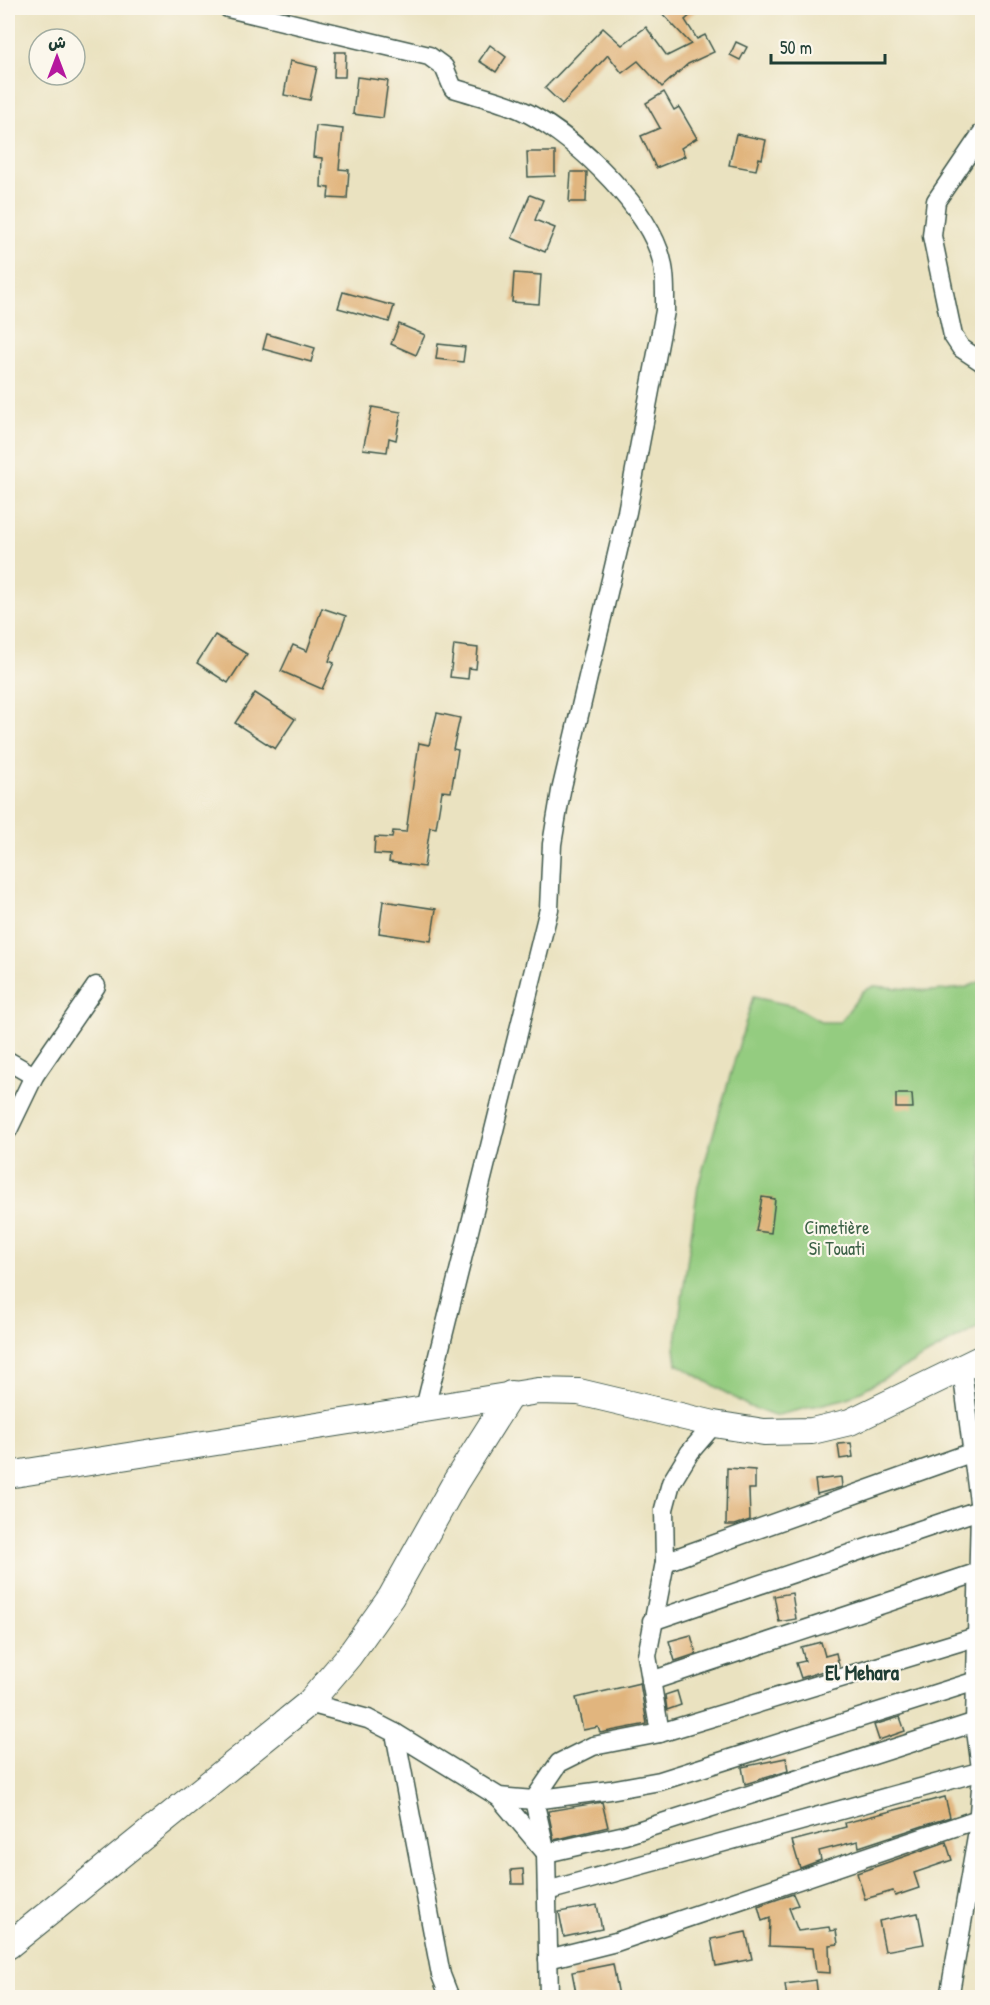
<svg xmlns="http://www.w3.org/2000/svg" width="990" height="2005" font-family="'Patrick Hand','Playpen Sans Arabic',sans-serif">
<style>
.green{fill:#94cc80;stroke:#5a845a;stroke-width:1.5}
.building{fill:#e1b57e}
.lines{fill:none;stroke-linecap:round;stroke-linejoin:round}
.street-casing{stroke:#3d5649;stroke-width:21}
.secondary-casing{stroke:#3d5649;stroke-width:28}
.street{stroke:#fff;stroke-width:18}
.secondary{stroke:#fff;stroke-width:26}
.labels{text-anchor:middle;dominant-baseline:central;stroke-width:4.5;stroke-linejoin:round;paint-order:stroke}
.park-label{font-size:18px;fill:#3c6147;stroke:#fbf7ec}
.quarter-label{font-size:21px;font-weight:bold;fill:#1f3d34;stroke:#fbf7ec}
</style>
<rect width="100%" height="100%" fill="#fbf7ec"/>
<filter id="ink" filterUnits="userSpaceOnUse"><feTurbulence type="fractalNoise" baseFrequency=".0167" numOctaves="2"/><feDisplacementMap in="SourceGraphic" scale="12" xChannelSelector="R" yChannelSelector="G"/><feConvolveMatrix kernelMatrix="1 2 1 2 8 2 1 2 1" color-interpolation-filters="sRGB"/></filter>
<filter id="wash" filterUnits="userSpaceOnUse"><feTurbulence type="fractalNoise" baseFrequency=".008" numOctaves="4" result="noise"/><feDisplacementMap in="SourceGraphic" scale="24" xChannelSelector="R" yChannelSelector="G"/><feGaussianBlur stdDeviation="1.35" result="paint"/><feColorMatrix in="noise" values="0 0 0 0 0 0 0 0 0 0 0 0 0 0 0 0 0 1.4 0 .05"/><feComposite in="paint" operator="in"/></filter>
<g filter="url(#wash)">
<rect width="100%" height="100%" fill="#eae2c0"/>
<!-- green -->
<polygon class="green" points="982,981 982,1325 848,1398 774,1416 748,1406 677,1364 675,1348 698,1186 753,997 794,1006 822,1022 840,1022 863,991 874,986 934,991 964,988"/>
<g id="blocks">
<!-- building -->
<g class="building">
<polygon points="657,8 699,8 685,20 697,39 705,35 714,52 688,64 662,87 638,61 622,73 608,55 562,104 545,88 603,28 622,45 646,27 667,56 691,44"/>
<polygon points="736,42 747,47 740,60 730,55"/>
<polygon points="490,45 506,57 496,72 479,61"/>
<polygon points="335,52 346,52 345,77 334,77"/>
<polygon points="290,61 317,67 310,100 284,95"/>
<polygon points="357,77 388,81 383,118 353,114"/>
<polygon points="664,92 674,110 679,107 697,138 681,148 685,156 656,168 641,136 660,128 646,103"/>
<polygon points="316,126 343,129 339,169 349,170 347,199 328,198 329,188 321,187 322,158 313,157"/>
<polygon points="736,134 766,140 762,159 759,158 756,170 729,165"/>
<polygon points="527,152 555,152 555,176 528,177"/>
<polygon points="571,172 587,172 586,202 569,202"/>
<polygon points="530,195 543,200 535,220 555,228 545,252 512,238"/>
<polygon points="514,273 541,275 539,304 512,302"/>
<polygon points="343,292 394,306 389,322 338,308"/>
<polygon points="399,324 425,335 416,355 391,344"/>
<polygon points="267,334 315,348 311,362 263,349"/>
<polygon points="438,344 465,347 463,362 436,359"/>
<polygon points="372,407 401,412 396,440 389,438 387,452 363,449"/>
<polygon points="322,608 346,616 329,661 334,663 322,689 281,671 293,645 307,651"/>
<polygon points="215,635 247,654 228,683 197,663"/>
<polygon points="454,645 478,648 476,669 469,668 468,679 450,677"/>
<polygon points="255,693 295,719 275,749 235,723"/>
<polygon points="437,713 460,718 453,749 458,750 451,792 442,791 436,828 430,827 424,867 389,862 390,855 374,854 375,837 392,838 393,831 406,832 419,743 429,745"/>
<polygon points="383,901 436,909 431,941 379,933"/>
<polygon points="896,1094 912,1094 913,1108 896,1108"/>
<polygon points="762,1197 775,1199 771,1233 756,1231"/>
<polygon points="851,1443 853,1457 840,1459 838,1444"/>
<polygon points="727,1468 755,1470 755,1489 749,1489 750,1520 735,1525 726,1525"/>
<polygon points="841,1477 842,1487 817,1494 815,1480"/>
<polygon points="792,1593 796,1619 779,1622 774,1596"/>
<polygon points="691,1635 696,1654 675,1661 669,1641"/>
<polygon points="821,1642 825,1656 836,1653 839,1666 801,1678 796,1663 805,1661 801,1647"/>
<polygon points="640,1683 647,1724 600,1733 598,1727 583,1730 576,1698"/>
<polygon points="677,1691 681,1705 667,1710 665,1695"/>
<polygon points="900,1717 905,1731 879,1740 874,1725"/>
<polygon points="786,1758 788,1771 745,1784 742,1767"/>
<polygon points="945,1797 950,1817 859,1847 858,1841 819,1851 821,1860 800,1868 792,1841 846,1827 845,1823"/>
<polygon points="602,1802 608,1827 554,1840 548,1811"/>
<polygon points="946,1842 952,1860 914,1873 919,1888 895,1896 893,1891 865,1899 857,1873"/>
<polygon points="523,1869 524,1884 512,1884 511,1870"/>
<polygon points="793,1894 798,1905 789,1908 798,1931 829,1927 830,1931 836,1930 838,1944 829,1945 830,1973 816,1972 813,1948 769,1946 770,1918 762,1921 758,1906"/>
<polygon points="597,1905 602,1929 564,1937 559,1912"/>
<polygon points="918,1913 924,1944 885,1951 879,1921"/>
<polygon points="746,1932 752,1959 716,1966 711,1939"/>
<polygon points="613,1964 619,1996 577,1998 572,1972"/>
<polygon points="816,1980 818,1998 787,1998 785,1984"/>
</g>
</g>
</g>
<g filter="url(#ink)">
<use href="#blocks" fill-opacity="0" stroke="#3d5649" stroke-width="1.5"/>
<g class="lines">
<!-- street casing -->
<g class="street-casing">
<g id="street">
<path d="M 228,8 L 429,56 L 444,67 L 453,88 C 475,95 498,100 519,109 C 569,131 640,199 659,251 C 666,270 665,291 665,311 L 627,512 L 561,791 L 552,844 L 549,909 L 425,1408"/>
<polyline points="982,133 936,201 932,236 953,336 961,348 982,362"/>
<polyline points="8,1061 34,1076"/>
<polyline points="8,1130 34,1076 96,986"/>
<polyline points="665,1562 973,1452"/>
<polyline points="652,1621 982,1509"/>
<polyline points="651,1681 982,1571"/>
<polyline points="309,1703 368,1719 395,1733 441,1975 450,1998"/>
<polyline points="395,1733 499,1797 534,1800 610,1790 660,1781 976,1681"/>
<polyline points="660,1733 647,1656 665,1562 664,1509 671,1483 690,1452 714,1424"/>
<polyline points="499,1797 546,1853 625,1835 982,1720"/>
<polyline points="547,1891 982,1771"/>
<polyline points="548,1959 616,1942 978,1819"/>
<polyline points="549,1998 546,1853 534,1800 559,1763 593,1746 660,1733 982,1635"/>
<polyline points="949,1998 977,1836 982,1776 975,1723 980,1510 962,1369"/>
</g>
</g>
<!-- secondary casing -->
<g class="secondary-casing">
<g id="secondary">
<polyline points="8,1475 538,1391 579,1392 714,1424 764,1432 812,1431 850,1422 982,1358"/>
<polyline points="8,1946 309,1703 349,1656 391,1597 456,1481 511,1394"/>
</g>
</g>
<!-- street -->
<use href="#street" class="street"/>
<!-- secondary -->
<use href="#secondary" class="secondary"/>
</g>
</g>
<g class="labels">
<!-- park labels -->
<g class="park-label">
<text x="837" y="1227">Cimetière<tspan x="837" dy="21">Si Touati</tspan></text>
</g>
<!-- quarter labels -->
<g class="quarter-label">
<text x="862" y="1672">El Mehara</text>
</g>
</g>
<!-- margin -->
<rect width="990" height="2005" fill="none" stroke="#fbf7ec" stroke-width="30"/>
<!-- north arrow -->
<g transform="translate(57 57)"><circle r="28" fill="#fbf7ec" stroke="#a3ada2" stroke-width="1.5"/>
<path d="M0-4.5L10 22L0 15L-10 22Z" fill="#b5179e"/>
<text y="-9" font-size="16" font-weight="bold" text-anchor="middle" fill="#1f3d34">ش</text>
</g>
<!-- scale -->
<path d="M771 54v9h114v-9" fill="none" stroke="#1f3d34" stroke-width="3"/>
<text x="780" y="54" font-size="18" fill="#1f3d34" stroke="#fbf7ec" stroke-width="4.5" paint-order="stroke">50 m</text>
</svg>
